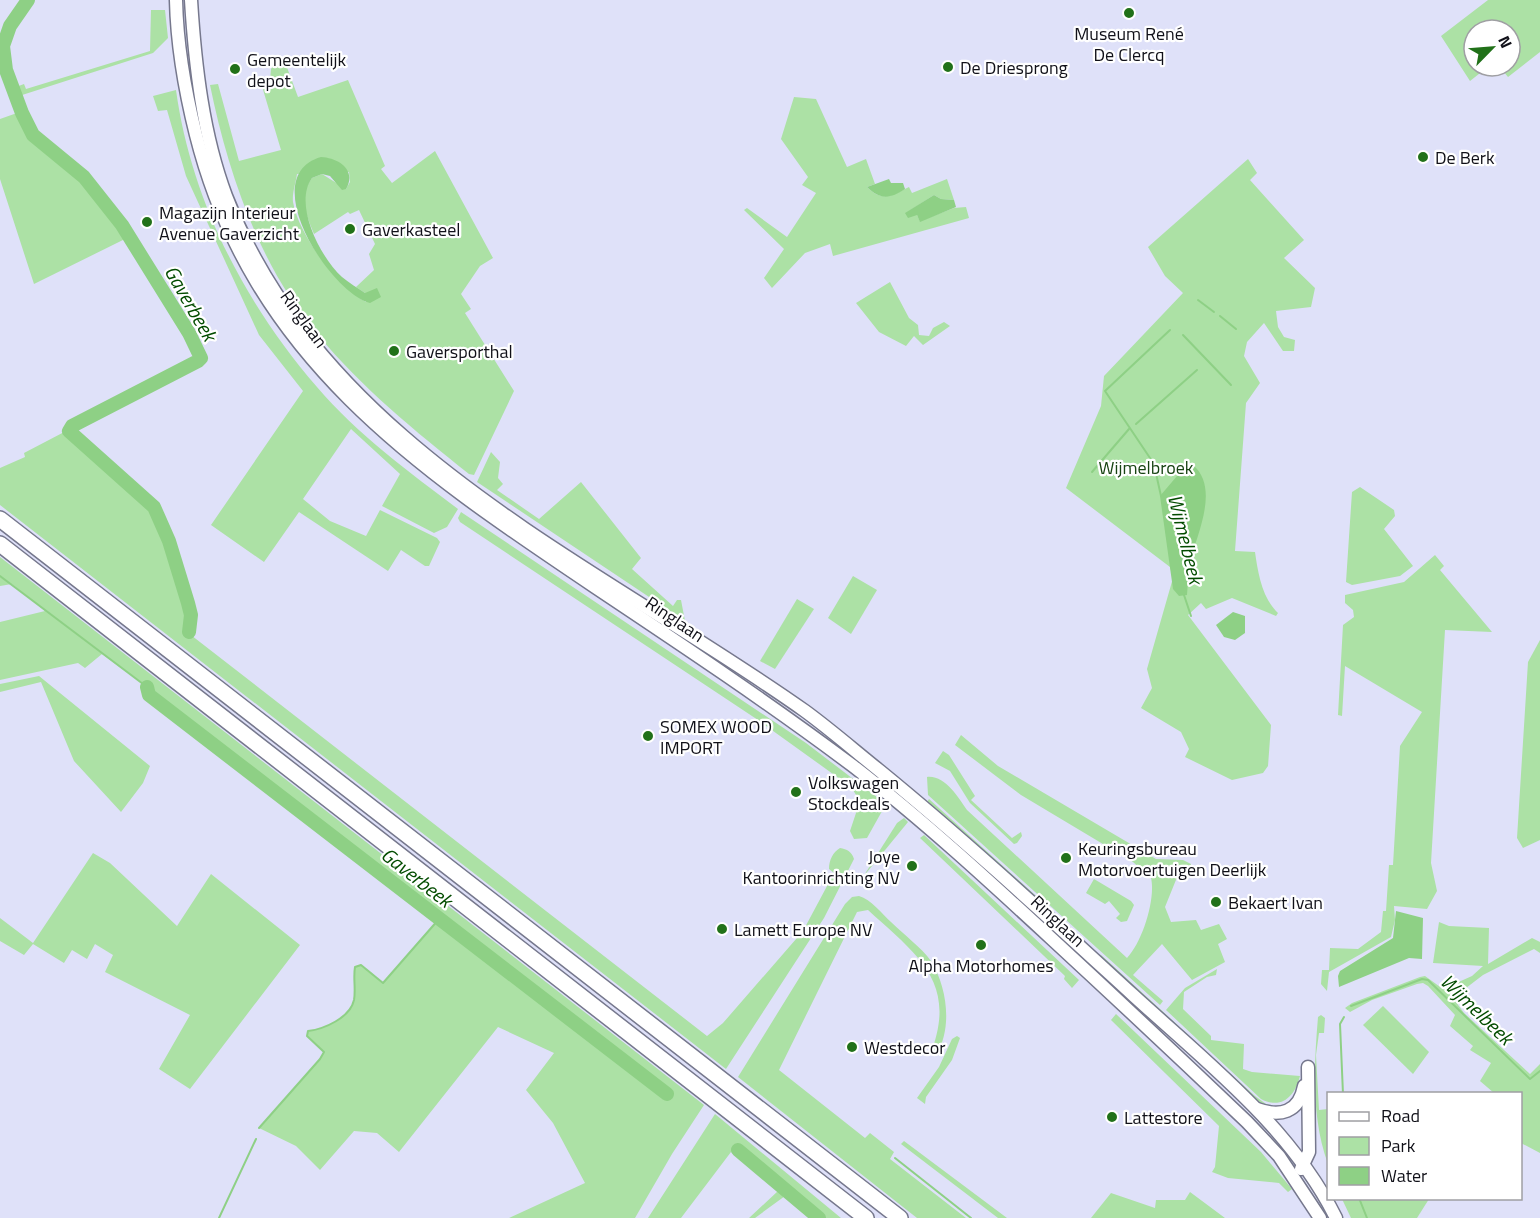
<svg xmlns="http://www.w3.org/2000/svg" width="1540" height="1218" font-family="'Titillium Web',sans-serif">
<style>
.green{fill:#ace1a5;fill-rule:evenodd}
.water{fill:#8ed085}
.lines{fill:none;stroke-linecap:round;stroke-linejoin:round}
.stream{stroke:#8ed085;stroke-width:2}
.river{stroke:#8ed085;stroke-width:14}
.primary-casing{stroke:#76788d;stroke-width:15}
.highway-casing{stroke:#76788d;stroke-width:18}
.primary{stroke:#fff;stroke-width:12}
.highway{stroke:#fff;stroke-width:15}
.poi-dot{fill:#217119;stroke:#fff;stroke-width:2}
.labels{text-anchor:middle;dominant-baseline:central;stroke-width:4.5;stroke-linejoin:round;paint-order:stroke}
.poi-label{font-size:18px;fill:#101018;stroke:#fff;text-anchor:start}
.street-label{font-size:18px;fill:#101018;stroke:#fff}
.park-label{font-size:18px;fill:#174312;stroke:#fff}
.water-label{font-size:20px;font-style:italic;fill:#034c00;stroke:#fff}
</style>
<rect width="100%" height="100%" fill="#dfe1f9"/>
<!-- green -->
<g class="green">
<polygon points="1488,0 1540,0 1540,52 1508,77 1499,66 1510,66 1510,30 1474,30 1474,66 1489,66 1470,81 1441,36"/>
<polygon points="151,10 165,10 168,38 153,53 19,96 16,87 24,84 26,89 150,51"/>
<path d="M 278,58 L 280,64 L 285,62 L 298,97 L 348,80 L 385,166 L 381,169 L 392,183 L 435,151 L 493,258 L 480,266 L 461,294 L 471,309 L 465,313 L 514,391 L 474,475 L 469,474 C 415,431 362,388 318,335 C 259,265 228,173 210,85 L 218,84 L 239,161 L 281,150 L 261,83 L 270,80 L 271,69 ZM 349,172 L 350,182 L 346,189 L 322,174 L 312,178 C 298,197 306,214 314,234 L 348,212 L 350,214 L 359,210 L 375,244 L 369,254 L 374,270 L 356,287 L 365,293 L 366,302 C 337,285 299,236 293,202 C 292,193 296,182 297,174 Z"/>
<path d="M 176,90 C 191,200 245,304 317,387 C 357,434 409,472 458,509 L 447,527 L 434,533 L 382,506 L 400,474 L 351,429 L 303,499 L 330,521 L 366,536 L 380,510 L 437,538 L 440,542 L 429,566 L 425,566 L 401,550 L 388,571 L 299,512 L 264,562 L 211,525 L 303,391 L 259,335 L 186,176 L 167,110 L 158,111 L 153,96 Z"/>
<path d="M 794,97 L 816,99 L 847,167 L 866,159 L 875,184 L 867,187 C 883,203 892,195 909,187 L 912,193 L 947,179 L 954,200 L 941,199 L 934,195 L 906,213 L 917,215 L 920,221 L 954,208 L 966,207 L 969,218 L 833,256 L 830,244 L 805,253 L 772,288 L 764,278 L 784,249 L 744,210 L 747,208 L 787,237 L 816,193 L 802,185 L 808,177 L 781,139 Z"/>
<path d="M 17,113 C 29,145 58,157 81,179 C 99,197 113,218 127,238 L 34,284 L 0,179 L 0,119 Z"/>
<path d="M 1248,159 L 1257,173 L 1250,180 L 1304,240 L 1284,258 L 1315,288 L 1311,307 L 1276,311 L 1278,327 L 1284,337 L 1295,340 L 1294,351 L 1283,351 L 1264,323 L 1247,342 L 1244,356 L 1260,383 L 1246,403 L 1235,551 L 1255,552 C 1258,573 1262,598 1278,613 L 1276,616 L 1232,598 L 1206,609 L 1201,603 L 1188,615 L 1271,725 L 1268,766 L 1263,773 L 1232,780 L 1185,757 L 1189,749 L 1181,732 L 1141,708 L 1152,688 L 1147,669 L 1173,578 L 1170,567 L 1066,488 L 1101,406 L 1104,376 L 1183,293 L 1165,276 L 1148,247 Z"/>
<polygon points="890,282 909,318 918,325 919,335 929,336 933,328 944,322 950,326 923,345 914,336 906,346 879,332 856,303"/>
<path d="M 68,430 L 76,444 C 98,462 136,488 153,509 C 168,529 192,608 187,632 L 707,1036 L 723,1023 L 803,931 L 834,873 L 829,869 C 829,860 833,852 840,848 C 847,849 852,852 854,859 L 824,918 L 726,1069 L 0,505 L 0,468 L 25,457 L 24,453 Z"/>
<polygon points="491,452 500,462 498,478 503,484 497,490 539,519 581,482 641,558 632,569 673,606 677,600 681,600 685,621 477,482"/>
<polygon points="1360,487 1394,510 1395,516 1384,529 1413,566 1400,576 1352,585 1346,582 1352,492"/>
<polygon points="461,512 806,743 886,804 867,838 854,839 850,831 860,801 851,787 758,720 460,522 458,518"/>
<polygon points="1435,555 1444,566 1440,570 1492,632 1445,630 1431,863 1437,891 1427,909 1394,906 1395,920 1391,937 1329,972 1327,991 1321,984 1322,970 1329,970 1330,948 1358,949 1381,932 1383,911 1386,911 1389,865 1393,865 1400,746 1422,712 1345,666 1342,716 1338,715 1343,625 1354,617 1353,610 1345,603 1345,595 1404,582"/>
<path d="M 0,557 L 704,1105 L 672,1154 L 635,1218 L 509,1218 L 585,1183 L 553,1123 L 526,1090 L 554,1053 L 498,1027 L 399,1152 L 377,1133 L 354,1131 L 320,1170 L 296,1146 L 259,1128 L 320,1059 L 324,1052 L 307,1036 L 308,1031 C 324,1029 350,1018 354,1000 C 356,989 353,978 355,967 L 361,965 L 383,983 L 439,919 L 149,695 L 147,687 L 102,654 L 85,668 L 78,663 L 0,680 L 0,622 L 45,611 L 12,584 L 0,586 Z"/>
<polygon points="853,576 877,590 851,634 828,618"/>
<polygon points="797,599 814,609 775,669 760,661"/>
<polygon points="1540,640 1540,840 1523,848 1517,838 1528,662"/>
<polygon points="39,676 150,766 143,783 121,812 74,761 41,682 0,692 0,684"/>
<path d="M 961,735 L 998,766 L 1156,859 L 1183,860 L 1191,864 L 1190,873 L 1180,870 L 1165,907 L 1171,922 L 1196,920 L 1201,930 L 1219,924 L 1227,939 L 1218,944 L 1225,962 L 1192,980 L 1162,944 L 1133,975 L 1163,1001 L 1160,1005 L 928,795 L 927,777 C 945,775 958,797 967,810 L 1127,958 C 1142,943 1156,899 1151,878 L 1133,862 L 1021,795 L 955,745 Z"/>
<polygon points="943,751 949,755 975,796 971,800 1012,838 1021,832 1022,836 1017,843 1014,844 970,803 950,771 935,763"/>
<polygon points="929,799 1057,915 1046,910 927,802"/>
<polygon points="904,818 908,822 863,877 897,823"/>
<polygon points="924,835 1079,980 1072,988 1064,979 1065,976 920,838"/>
<polygon points="93,853 110,863 177,926 211,874 300,945 190,1089 159,1069 190,1015 105,972 113,955 95,944 87,959 72,950 64,963 33,944 24,955 0,941 0,918 33,943"/>
<polygon points="1094,879 1131,901 1134,905 1127,921 1121,922 1116,918 1120,914 1109,901 1105,904 1086,893"/>
<path d="M 859,896 C 871,899 882,914 891,922 C 904,935 921,947 931,961 C 947,987 953,1028 936,1055 L 930,1055 C 959,982 917,955 868,910 L 857,912 L 779,1070 L 865,1138 L 870,1133 L 894,1152 L 890,1159 L 966,1218 L 917,1218 L 738,1077 L 845,904 L 852,897 Z"/>
<polygon points="1439,922 1449,926 1489,928 1488,964 1532,938 1540,942 1540,953 1534,949 1483,975 1453,998 1464,1013 1530,1074 1540,1064 1540,1153 1521,1143 1520,1094 1494,1093 1480,1081 1491,1063 1470,1050 1473,1046 1450,1026 1455,1015 1428,986 1423,983 1417,984 1372,1000 1350,1012 1345,1008 1352,1003 1420,977 1425,976 1443,989 1472,976 1483,966 1433,963"/>
<polygon points="1100,954 1255,1096 1266,1104 1281,1108 1267,1107 1249,1096 1108,966"/>
<path d="M 1217,969 L 1216,975 L 1207,977 L 1184,992 L 1183,1009 L 1211,1036 L 1211,1040 L 1244,1044 L 1243,1069 L 1252,1072 L 1300,1076 C 1295,1096 1282,1110 1261,1099 L 1166,1010 L 1185,988 Z"/>
<polygon points="1383,1006 1429,1052 1413,1074 1363,1025"/>
<polygon points="1116,1014 1261,1152 1292,1189 1288,1192 1279,1183 1228,1178 1212,1172 1215,1167 1219,1126 1111,1020"/>
<path d="M 1321,1015 L 1325,1018 L 1324,1033 L 1319,1033 L 1316,1055 L 1319,1110 L 1328,1109 L 1328,1164 C 1311,1118 1314,1065 1318,1017 Z"/>
<polygon points="957,1036 960,1038 952,1060 926,1097 925,1104 917,1098 939,1067 952,1039"/>
<polygon points="715,1114 841,1218 815,1218 789,1196 785,1196 755,1218 749,1218 778,1191 731,1152 681,1218 648,1218"/>
<polygon points="904,1141 1007,1218 998,1218 901,1144"/>
<polygon points="1190,1192 1225,1218 1091,1218 1111,1193 1155,1208 1156,1200 1185,1200"/>
<polygon points="1342,1199 1429,1199 1417,1218 1351,1218"/>
</g>
<!-- water -->
<g class="water">
<path d="M 321,157 C 339,158 357,170 346,189 L 342,190 L 330,176 L 322,174 L 312,178 C 293,204 320,257 342,277 C 349,283 358,288 365,293 L 377,288 L 381,297 L 370,303 C 329,292 255,176 321,157 Z"/>
<path d="M 889,179 L 891,183 L 903,183 L 905,189 C 890,199 880,200 867,187 Z"/>
<polygon points="934,195 941,199 954,200 956,207 920,222 917,215 908,218 905,213"/>
<path d="M 1193,465 C 1220,488 1197,534 1190,562 C 1188,573 1188,584 1187,595 L 1179,596 L 1173,589 L 1160,496 L 1183,469 Z"/>
<polygon points="1233,612 1245,616 1245,633 1235,640 1224,637 1216,625"/>
<polygon points="1396,911 1423,918 1422,959 1409,958 1339,987 1338,976 1340,971 1393,938"/>
</g>
<g class="lines">
<!-- stream -->
<g class="stream">
<polyline points="1198,300 1214,312"/>
<polyline points="1220,316 1236,329"/>
<polyline points="1183,335 1231,385"/>
<polyline points="1136,424 1197,370"/>
<polyline points="1152,461 1105,391 1170,330"/>
<polyline points="1155,469 1161,496"/>
<polyline points="1092,472 1129,429"/>
<polyline points="0,576 147,687"/>
<polyline points="1184,595 1191,616"/>
<polyline points="1351,1006 1422,979 1428,980 1530,1079 1540,1071"/>
<polyline points="1343,1094 1340,1024 1344,1017"/>
<path d="M 259,1128 L 320,1059 L 324,1052 L 307,1036 L 308,1031 C 324,1029 350,1018 354,1000 C 356,989 353,978 355,967 L 361,965 L 383,983 L 439,919"/>
<polyline points="895,1158 971,1218"/>
<polyline points="1359,1198 1367,1218"/>
<polyline points="219,1218 256,1139"/>
</g>
<!-- river -->
<g class="river">
<polyline points="28,0 10,26 3,46 6,70 22,113 33,135 84,177 122,225 189,333 201,358 198,361 72,426 69,431 154,507 169,541 188,603 191,615 189,632"/>
<polyline points="147,687 149,695 667,1094"/>
<polyline points="738,1150 819,1218"/>
</g>
<!-- primary casing -->
<g class="primary-casing">
<g id="primary">
<path d="M 176,0 C 177,46 185,91 196,135 C 252,357 416,467 595,587 C 682,645 769,703 853,766 C 923,820 988,880 1053,940 C 1118,1000 1183,1061 1247,1122 L 1279,1156 L 1320,1218"/>
<path d="M 191,0 C 195,65 203,135 226,196 C 324,449 598,564 805,711 C 831,730 855,751 880,771 C 967,842 1050,919 1133,995 C 1206,1062 1291,1127 1336,1218"/>
<path d="M 1257,1109 C 1280,1117 1299,1113 1304,1086"/>
<polyline points="1301,1169 1309,1152 1308,1067"/>
</g>
</g>
<!-- highway casing -->
<g class="highway-casing">
<g id="highway">
<polyline points="0,519 900,1218"/>
<polyline points="0,544 866,1218"/>
</g>
</g>
<!-- primary -->
<use href="#primary" class="primary"/>
<!-- highway -->
<use href="#highway" class="highway"/>
</g>
<!-- markers -->
<g class="poi-dot">
<circle cx="1129" cy="13" r="6"/>
<circle cx="948" cy="67" r="6"/>
<circle cx="235" cy="69" r="6"/>
<circle cx="1423" cy="157" r="6"/>
<circle cx="147" cy="222" r="6"/>
<circle cx="350" cy="229" r="6"/>
<circle cx="394" cy="351" r="6"/>
<circle cx="648" cy="736" r="6"/>
<circle cx="796" cy="792" r="6"/>
<circle cx="1066" cy="858" r="6"/>
<circle cx="912" cy="866" r="6"/>
<circle cx="1216" cy="902" r="6"/>
<circle cx="722" cy="929" r="6"/>
<circle cx="981" cy="945" r="6"/>
<circle cx="852" cy="1047" r="6"/>
<circle cx="1112" cy="1117" r="6"/>
</g>
<g class="labels">
<!-- poi labels -->
<g class="poi-label">
<text x="1129" y="33" text-anchor="middle">Museum René<tspan x="1129" dy="21">De Clercq</tspan></text>
<text x="247" y="59">Gemeentelijk<tspan x="247" dy="21">depot</tspan></text>
<text x="960" y="67">De Driesprong</text>
<text x="1435" y="157">De Berk</text>
<text x="159" y="212">Magazijn Interieur<tspan x="159" dy="21">Avenue Gaverzicht</tspan></text>
<text x="362" y="229">Gaverkasteel</text>
<text x="406" y="351">Gaversporthal</text>
<text x="660" y="726">SOMEX WOOD<tspan x="660" dy="21">IMPORT</tspan></text>
<text x="808" y="782">Volkswagen<tspan x="808" dy="21">Stockdeals</tspan></text>
<text x="1078" y="848">Keuringsbureau<tspan x="1078" dy="21">Motorvoertuigen Deerlijk</tspan></text>
<text x="900" y="856" text-anchor="end">Joye<tspan x="900" dy="21">Kantoorinrichting NV</tspan></text>
<text x="1228" y="902">Bekaert Ivan</text>
<text x="734" y="929">Lamett Europe NV</text>
<text x="981" y="965" text-anchor="middle">Alpha Motorhomes</text>
<text x="864" y="1047">Westdecor</text>
<text x="1124" y="1117">Lattestore</text>
</g>
<!-- street labels -->
<g class="street-label">
<text transform="translate(304 319) rotate(54)">Ringlaan</text>
<text transform="translate(675 619) rotate(34)">Ringlaan</text>
<text transform="translate(1058 921) rotate(43)">Ringlaan</text>
</g>
<!-- park labels -->
<g class="park-label">
<text x="1146" y="467">Wijmelbroek</text>
</g>
<!-- water labels -->
<g class="water-label">
<text transform="translate(191 303) rotate(60)">Gaverbeek</text>
<text transform="translate(1186 539) rotate(76)">Wijmelbeek</text>
<text transform="translate(417 877) rotate(38)">Gaverbeek</text>
<text transform="translate(1477 1009) rotate(44)">Wijmelbeek</text>
</g>
</g>
<!-- legend -->
<rect x="1327" y="1092" width="195" height="108" fill="#ffffff" stroke="#9f9fa3" stroke-width="1.5"/>
<rect x="1339" y="1112" width="30" height="9" fill="#ffffff" stroke="#9f9fa3" stroke-width="1.5"/>
<text x="1381" y="1122" font-size="18" fill="#101018">Road</text>
<rect x="1339" y="1137" width="30" height="18" fill="#ace1a5" stroke="#9f9fa3" stroke-width="1.5"/>
<text x="1381" y="1152" font-size="18" fill="#101018">Park</text>
<rect x="1339" y="1167" width="30" height="18" fill="#8ed085" stroke="#9f9fa3" stroke-width="1.5"/>
<text x="1381" y="1182" font-size="18" fill="#101018">Water</text>
<!-- north arrow -->
<g transform="translate(1492 48) rotate(65)"><circle r="28" fill="#ffffff" stroke="#9f9fa3" stroke-width="1.5"/>
<path d="M0-4.5L10 22L0 15L-10 22Z" fill="#217119"/>
<text y="-9" font-size="16" font-weight="bold" text-anchor="middle" fill="#101018">N</text>
</g>
</svg>
